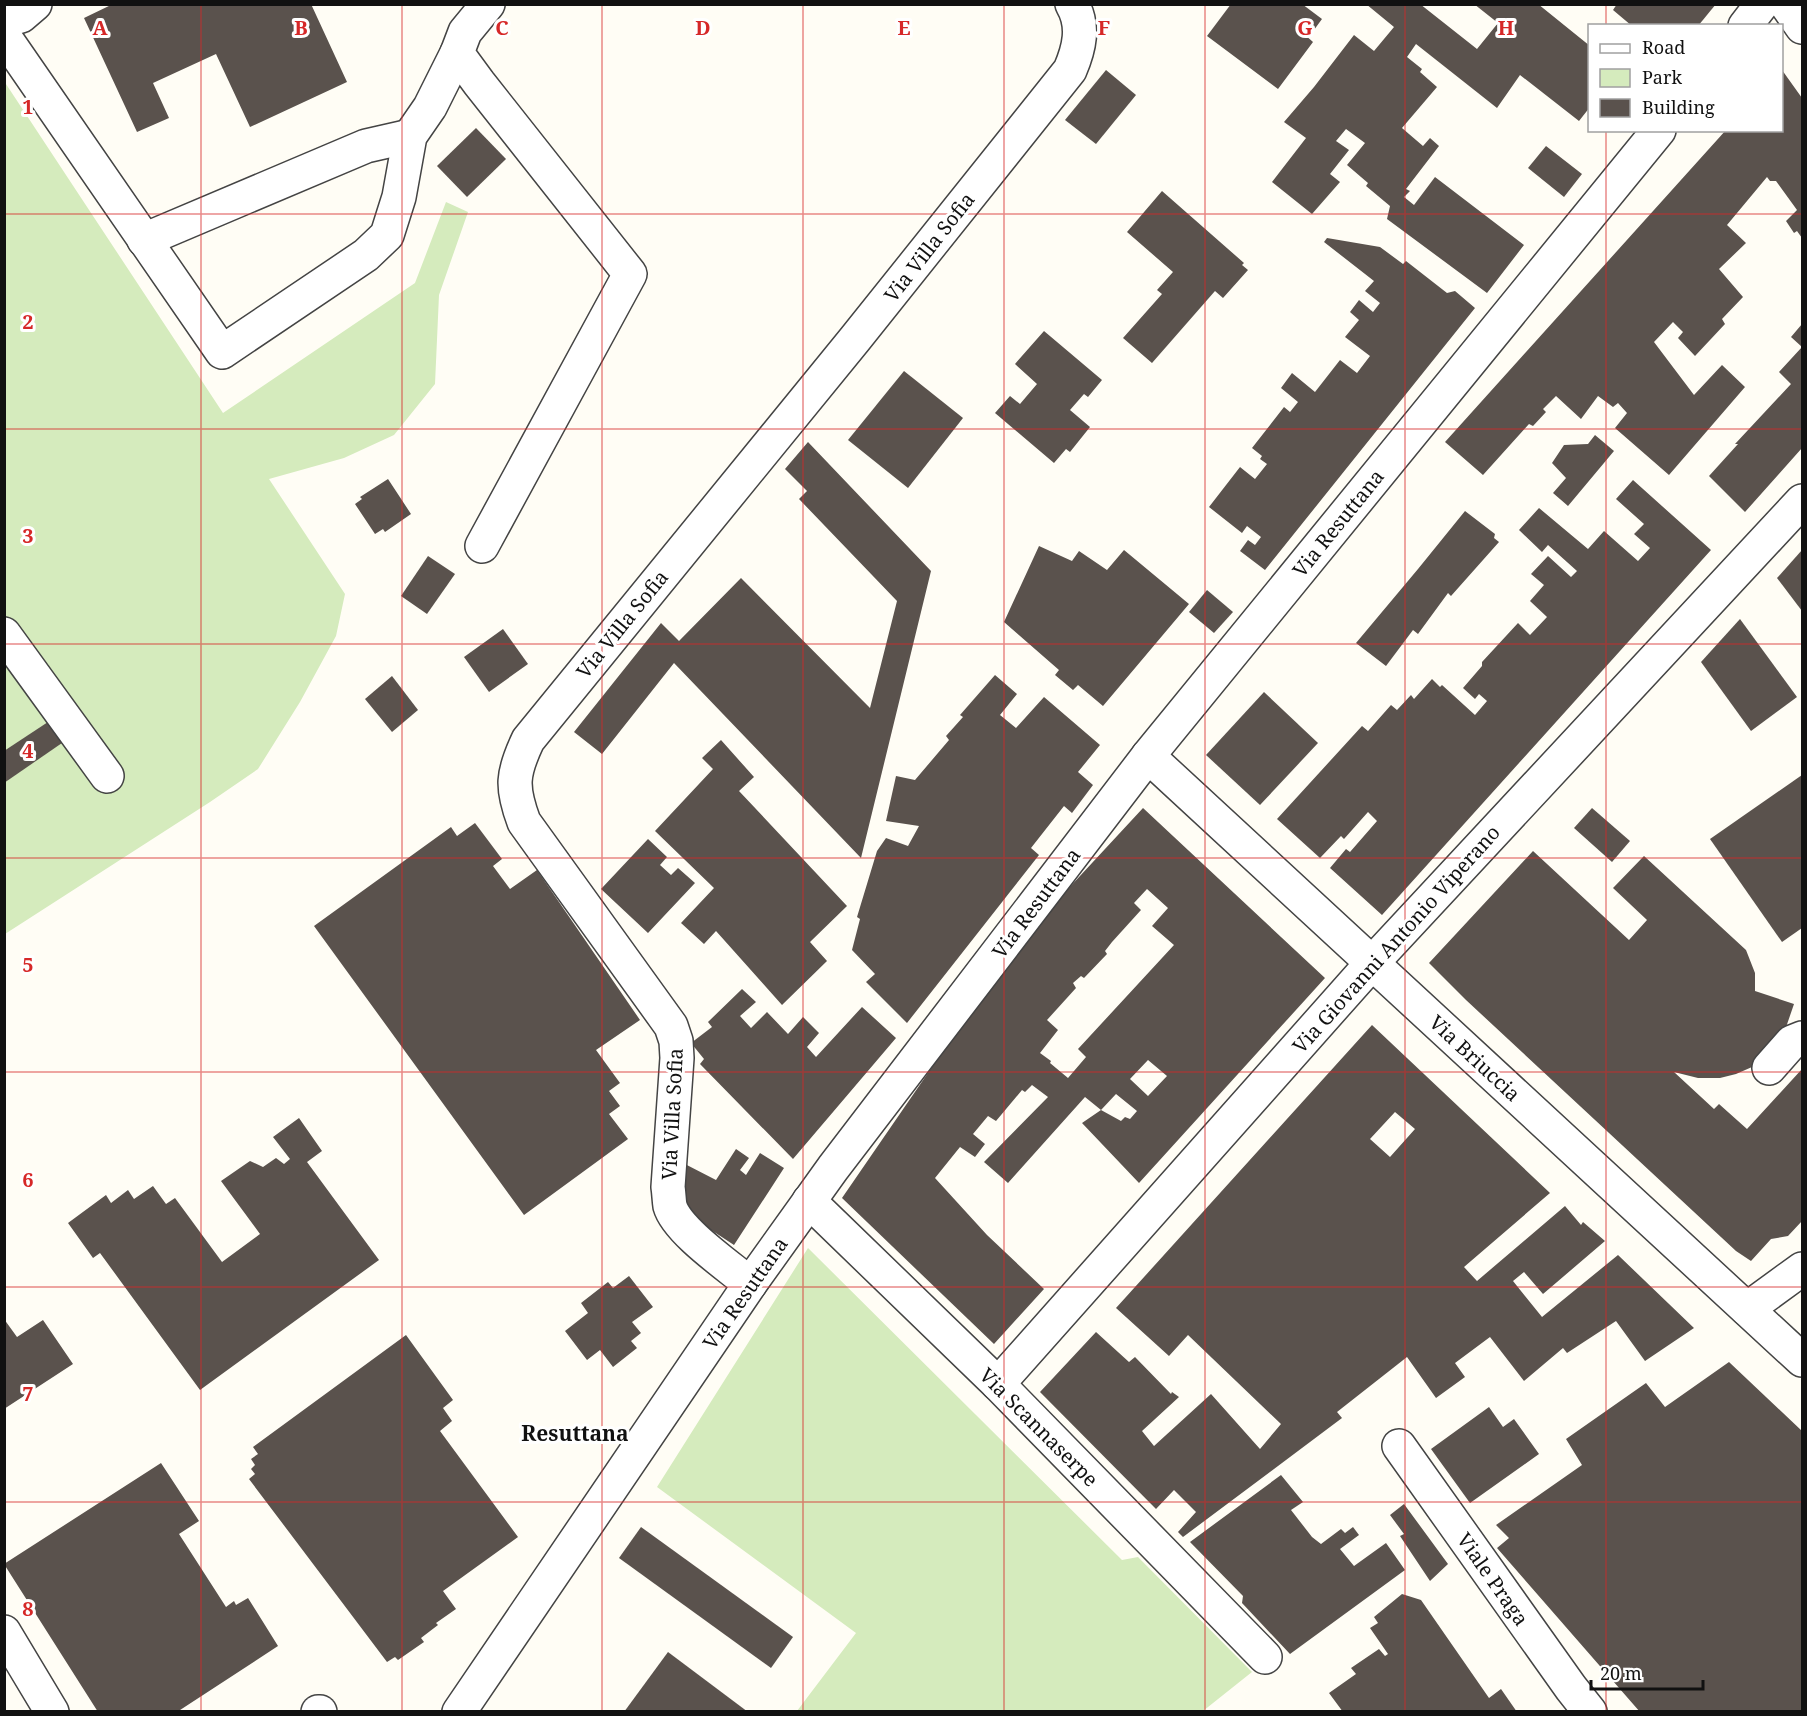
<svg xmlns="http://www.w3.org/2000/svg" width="1807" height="1716" font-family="'Noto Serif',serif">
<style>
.green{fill:#d5ebbd}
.building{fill:#5a524d;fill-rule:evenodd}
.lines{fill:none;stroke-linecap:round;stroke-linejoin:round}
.minor-casing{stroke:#444;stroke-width:36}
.minor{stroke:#fff;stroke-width:33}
.grid{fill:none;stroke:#d62828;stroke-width:1.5;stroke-opacity:0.55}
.labels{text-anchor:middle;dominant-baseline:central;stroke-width:6;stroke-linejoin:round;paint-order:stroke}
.street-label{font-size:20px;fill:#111;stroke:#fff}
.neighbourhood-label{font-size:21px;font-weight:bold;fill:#111;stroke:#fff}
.grid-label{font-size:20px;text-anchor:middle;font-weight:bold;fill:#d62828;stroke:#fff;stroke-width:6;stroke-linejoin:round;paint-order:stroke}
</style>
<rect width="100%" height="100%" fill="#fffdf5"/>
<!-- green -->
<g class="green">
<polygon points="4,81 223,413 415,283 446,202 468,212 439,295 435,384 394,435 344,458 269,479 345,594 336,636 300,702 258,769 210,802 5,934"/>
<polygon points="808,1248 1122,1560 1138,1557 1252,1672 1203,1711 797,1711 856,1633 657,1487"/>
</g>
<!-- building -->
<g class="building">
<polygon points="113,4 311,4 347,82 250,127 216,54 153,83 169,118 137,132 84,18"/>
<polygon points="1231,4 1302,4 1322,19 1311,34 1307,31 1304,34 1313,42 1278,89 1207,36"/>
<polygon points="1366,4 1420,4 1477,49 1498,23 1474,4 1538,4 1590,46 1590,107 1579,121 1520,75 1497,108 1416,44 1407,57 1422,69 1420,72 1437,87 1402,128 1423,146 1430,138 1439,146 1406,189 1410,191 1404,197 1414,205 1435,177 1524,245 1487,293 1387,219 1390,206 1366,186 1368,183 1347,165 1365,143 1346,129 1336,141 1349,150 1330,174 1340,182 1312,214 1272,182 1306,138 1284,122 1314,87 1354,35 1374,51 1394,27"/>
<polygon points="1617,4 1716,4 1698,26 1632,26 1613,10"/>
<polygon points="1106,70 1136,95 1096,144 1065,120"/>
<polygon points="1782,70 1802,98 1802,238 1797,231 1794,233 1786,221 1797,210 1776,181 1770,181 1767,177 1727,225 1746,243 1719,269 1743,297 1722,319 1725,324 1695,356 1678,338 1683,332 1673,322 1654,342 1694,395 1722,365 1745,387 1669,475 1615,428 1627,413 1618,403 1613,407 1598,396 1581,419 1556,396 1543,409 1546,412 1533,426 1529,424 1483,475 1445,442 1726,130 1782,130"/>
<polygon points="476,128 506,159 467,197 437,166"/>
<polygon points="1546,146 1582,174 1564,197 1528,168"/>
<polygon points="1162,191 1244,263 1242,265 1248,270 1223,298 1215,291 1152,363 1123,338 1162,294 1157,290 1173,272 1127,232"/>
<polygon points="1327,238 1380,247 1403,264 1406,261 1447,293 1455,291 1475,308 1265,570 1240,551 1248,540 1255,545 1261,537 1247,526 1242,533 1209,507 1240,467 1255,479 1267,464 1260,459 1262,456 1252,448 1284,407 1290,412 1298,402 1281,388 1292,373 1315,392 1340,360 1357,373 1370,356 1345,337 1359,320 1350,312 1359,300 1373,312 1380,303 1365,291 1374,281 1324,242"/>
<polygon points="1802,324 1802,448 1745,512 1709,476 1738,444 1735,444 1791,384 1779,372 1802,347 1791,337"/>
<polygon points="1044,331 1102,380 1088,397 1084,394 1070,410 1090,427 1070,452 1066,449 1054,463 995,413 1010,396 1020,404 1037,384 1015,364"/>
<polygon points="904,371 963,418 908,488 848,440"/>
<polygon points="1595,435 1614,451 1568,506 1553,493 1566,478 1552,463 1564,445 1588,444"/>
<polygon points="808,442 931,571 861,858 674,663 602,754 574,732 661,623 679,641 741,578 870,708 897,601 799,499 807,491 785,469"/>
<polygon points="388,479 411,514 385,532 383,529 375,534 355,504 362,499 360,497"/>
<polygon points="1633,480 1711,550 1382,915 1330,868 1346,849 1350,852 1377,821 1368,812 1344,839 1341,836 1320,858 1277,819 1362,726 1368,731 1391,705 1397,710 1411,695 1414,699 1432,679 1440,687 1442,685 1475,715 1487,701 1479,694 1475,699 1463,688 1482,666 1482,662 1518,623 1530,635 1547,617 1530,601 1544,585 1531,574 1548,556 1571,577 1577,571 1548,545 1542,552 1519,530 1539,508 1588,549 1604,531 1638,561 1650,548 1634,534 1644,524 1616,499"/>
<polygon points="1465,511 1495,534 1494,538 1499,542 1451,596 1448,593 1418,634 1413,630 1386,666 1356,643 1418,569"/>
<polygon points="1039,546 1072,561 1079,551 1107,570 1124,550 1189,604 1103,706 1078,685 1073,690 1055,675 1059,670 1004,622"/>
<polygon points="1802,550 1802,611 1777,578"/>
<polygon points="428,556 455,574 427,614 401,596"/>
<polygon points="1207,590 1233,612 1214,633 1189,612"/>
<polygon points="1740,619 1797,697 1751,731 1701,662"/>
<polygon points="503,629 528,664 489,692 464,657"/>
<polygon points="995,675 1017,694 1000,715 1016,728 1044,697 1100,745 1078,772 1093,785 1072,813 1064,806 1031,848 1039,855 907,1023 866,982 875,974 852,950 860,919 857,917 877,851 886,838 908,846 919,826 886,821 896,776 915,780 949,740 946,736 963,717 960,715"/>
<polygon points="392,676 418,710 392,732 365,699"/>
<polygon points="1264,692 1318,743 1260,805 1206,755"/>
<polygon points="48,722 62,743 4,783 4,751"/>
<polygon points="721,740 754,777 739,791 847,906 810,942 827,961 782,1005 716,931 704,944 681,923 714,888 655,831 713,769 702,758"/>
<polygon points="1802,775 1802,928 1782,942 1710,839"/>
<path d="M 1143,808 L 1325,978 L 1139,1183 L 1082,1123 L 1101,1110 L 1085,1097 L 1008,1183 L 984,1162 L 1048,1097 L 1032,1085 L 1025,1092 L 1022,1090 L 996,1121 L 988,1116 L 973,1134 L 985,1144 L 975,1157 L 960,1147 L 935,1178 L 987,1235 L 1044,1289 L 994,1344 L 842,1198 L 1016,945 ZM 1147,889 L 1168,908 L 1152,926 L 1174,945 L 1078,1049 L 1086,1057 L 1068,1078 L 1050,1063 L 1051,1061 L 1040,1053 L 1058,1030 L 1047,1020 L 1076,988 L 1073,983 L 1081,976 L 1084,978 L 1107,954 L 1105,951 L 1112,942 L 1141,910 L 1134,903 ZM 1148,1060 L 1167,1076 L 1148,1096 L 1130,1079 ZM 1116,1094 L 1137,1111 L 1130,1119 L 1125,1117 L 1121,1121 L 1101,1110 Z"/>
<polygon points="1592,808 1630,841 1612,862 1574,828"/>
<polygon points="475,823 502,859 493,866 510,889 537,870 640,1020 596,1050 620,1083 609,1091 620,1106 609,1114 628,1139 524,1215 314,926 451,827 457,836"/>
<polygon points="648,839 667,857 660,865 671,875 678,868 695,883 648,933 601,889"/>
<polygon points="1533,851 1629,940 1647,920 1613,888 1644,856 1746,950 1755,973 1755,991 1794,1004 1783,1036 1761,1061 1752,1067 1736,1074 1720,1078 1698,1078 1674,1072 1714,1109 1719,1104 1747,1129 1802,1069 1802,1221 1788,1236 1771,1239 1751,1261 1736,1251 1466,1000 1429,963"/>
<polygon points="742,989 756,1002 740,1016 751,1028 767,1012 788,1034 803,1017 819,1033 807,1047 816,1057 862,1007 896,1038 793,1159 700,1064 704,1059 691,1043 712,1027 708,1022"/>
<path d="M 1372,1025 L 1550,1193 L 1464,1267 L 1477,1281 L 1565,1206 L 1581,1225 L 1583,1222 L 1605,1241 L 1543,1294 L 1524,1272 L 1513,1281 L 1542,1317 L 1618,1255 L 1694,1328 L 1645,1361 L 1616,1321 L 1567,1353 L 1563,1348 L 1524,1381 L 1490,1337 L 1455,1363 L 1465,1377 L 1436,1398 L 1407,1357 L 1337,1412 L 1342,1418 L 1183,1537 L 1178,1532 L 1196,1512 L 1174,1490 L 1156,1509 L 1040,1392 L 1096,1332 L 1129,1362 L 1135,1357 L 1171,1394 L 1172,1392 L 1179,1397 L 1142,1431 L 1154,1446 L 1211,1394 L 1260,1449 L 1281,1424 L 1188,1335 L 1169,1356 L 1116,1308 ZM 1395,1112 L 1415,1129 L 1390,1157 L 1370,1139 Z"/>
<polygon points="299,1118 322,1151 307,1162 379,1260 200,1390 100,1253 93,1258 68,1223 106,1195 111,1203 128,1190 134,1199 153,1186 166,1204 175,1198 222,1262 260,1234 221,1181 250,1161 263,1167 276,1158 284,1164 290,1159 273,1137"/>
<polygon points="736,1149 749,1158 740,1170 746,1175 760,1153 784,1168 734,1245 676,1207 681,1162 716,1180"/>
<polygon points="629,1276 653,1307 632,1322 641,1333 631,1341 637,1348 613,1367 600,1350 587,1360 565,1331 588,1313 581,1303 608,1282 613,1288"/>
<polygon points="4,1319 17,1337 43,1320 73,1364 4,1409"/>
<polygon points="406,1335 453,1400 443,1408 452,1421 440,1431 518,1537 443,1591 456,1609 436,1623 438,1625 421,1638 424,1642 398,1660 395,1657 387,1662 249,1479 255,1474 251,1469 255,1465 251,1459 258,1454 253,1447"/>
<polygon points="1729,1362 1802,1431 1802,1712 1640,1712 1497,1548 1509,1538 1496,1525 1582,1465 1566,1439 1646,1383 1665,1407"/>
<polygon points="1489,1407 1503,1427 1514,1419 1539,1454 1470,1503 1431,1449"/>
<polygon points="161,1463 199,1521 179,1534 226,1607 234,1601 236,1605 248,1598 278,1646 177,1712 98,1712 4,1564"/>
<polygon points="1281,1475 1303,1502 1291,1510 1312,1537 1321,1544 1341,1529 1345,1533 1353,1527 1359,1535 1340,1549 1354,1566 1386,1543 1405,1570 1290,1654 1242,1603 1243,1596 1190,1542"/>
<polygon points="1404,1504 1448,1564 1430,1581 1400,1536 1404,1534 1390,1515"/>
<polygon points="641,1527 793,1637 771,1668 619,1558"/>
<polygon points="1402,1594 1421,1600 1489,1698 1501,1689 1517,1712 1343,1712 1329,1693 1356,1674 1351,1668 1379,1649 1385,1656 1388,1654 1370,1628 1378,1623 1374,1617"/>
<polygon points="668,1652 748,1712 624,1712"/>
</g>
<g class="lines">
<!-- minor casing -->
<g class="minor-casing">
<g id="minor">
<polyline points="1786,4 1802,27"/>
<polyline points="4,21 21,16 35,4"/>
<polyline points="1745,26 1762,4"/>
<polyline points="4,36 222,352 366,255 387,235 399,197 410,136 430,107 457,53"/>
<polyline points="144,240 366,146 410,136"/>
<polyline points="482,546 630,274 479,83 457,53 465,32 488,4"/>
<polyline points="4,634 107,776"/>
<polyline points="1148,756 1802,1360"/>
<polyline points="1769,1068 1792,1042 1802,1038"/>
<polyline points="809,1201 998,1384 1265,1657"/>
<path d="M 750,1284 C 730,1267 677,1231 670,1206 C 669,1200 669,1193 668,1187 L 677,1058 L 676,1041 L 671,1026 L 524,822 C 511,787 512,774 528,740 L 855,339 L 1070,70 C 1079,49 1085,26 1072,4"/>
<polyline points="1747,1309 1802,1269"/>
<polyline points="998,1384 1372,963 1802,501"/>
<polyline points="1399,1446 1571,1688 1590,1712"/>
<polyline points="4,1632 52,1712"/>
<polyline points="318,1712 320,1712"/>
<polyline points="459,1712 750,1284 833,1168 1148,756 1659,130"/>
</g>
</g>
<!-- minor -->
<use href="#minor" class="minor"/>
</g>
<!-- grid -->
<path class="grid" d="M 201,4 L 201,1712M 402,4 L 402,1712M 602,4 L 602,1712M 803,4 L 803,1712M 1004,4 L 1004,1712M 1205,4 L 1205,1712M 1405,4 L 1405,1712M 1606,4 L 1606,26M 1606,130 L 1606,1712M 4,214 L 1802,214M 4,429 L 1802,429M 4,644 L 1802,644M 4,858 L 1802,858M 4,1072 L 1802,1072M 4,1287 L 1802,1287M 4,1502 L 1802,1502"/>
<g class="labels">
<!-- street labels -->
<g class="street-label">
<text transform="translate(929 247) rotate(-52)">Via Villa Sofia</text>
<text transform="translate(1338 523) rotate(-51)">Via Resuttana</text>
<text transform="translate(622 624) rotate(-51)">Via Villa Sofia</text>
<text transform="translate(1036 903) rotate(-53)">Via Resuttana</text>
<text transform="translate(1396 939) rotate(-48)">Via Giovanni Antonio Viperano</text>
<text transform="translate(1475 1058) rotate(43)">Via Briuccia</text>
<text transform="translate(672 1114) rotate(-87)">Via Villa Sofia</text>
<text transform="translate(745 1293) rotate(-55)">Via Resuttana</text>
<text transform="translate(1039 1427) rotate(45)">Via Scannaserpe</text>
<text transform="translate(1493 1579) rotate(55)">Viale Praga</text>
</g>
<!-- neighbourhood labels -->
<g class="neighbourhood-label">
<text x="575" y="1433">Resuttana</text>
</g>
</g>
<g class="grid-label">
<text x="100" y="35">A</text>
<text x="301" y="35">B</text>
<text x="502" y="35">C</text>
<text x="703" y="35">D</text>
<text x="904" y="35">E</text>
<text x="1104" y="35">F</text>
<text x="1305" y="35">G</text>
<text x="1506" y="35">H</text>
<text x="28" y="114">1</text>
<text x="28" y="329">2</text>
<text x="28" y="543">3</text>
<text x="28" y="758">4</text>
<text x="28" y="972">5</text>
<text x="28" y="1187">6</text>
<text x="28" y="1401">7</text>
<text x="28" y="1616">8</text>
</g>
<!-- border -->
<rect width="1807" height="1716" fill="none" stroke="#111111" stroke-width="12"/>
<!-- legend -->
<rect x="1588" y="24" width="195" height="108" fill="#ffffff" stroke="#a0a0a0" stroke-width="1.5"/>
<rect x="1600" y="44" width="30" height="9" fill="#ffffff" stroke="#a0a0a0" stroke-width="1.5"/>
<text x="1642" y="54" font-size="18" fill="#111111">Road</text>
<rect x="1600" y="69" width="30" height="18" fill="#d5ebbd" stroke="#a0a0a0" stroke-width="1.5"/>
<text x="1642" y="84" font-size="18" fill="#111111">Park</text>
<rect x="1600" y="99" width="30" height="18" fill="#5a524d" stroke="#a0a0a0" stroke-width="1.5"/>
<text x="1642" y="114" font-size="18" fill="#111111">Building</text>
<!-- scale -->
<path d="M1591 1680v9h112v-9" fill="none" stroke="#111111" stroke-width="3"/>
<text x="1600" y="1680" font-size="18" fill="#111111" stroke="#ffffff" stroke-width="4.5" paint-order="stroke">20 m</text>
</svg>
